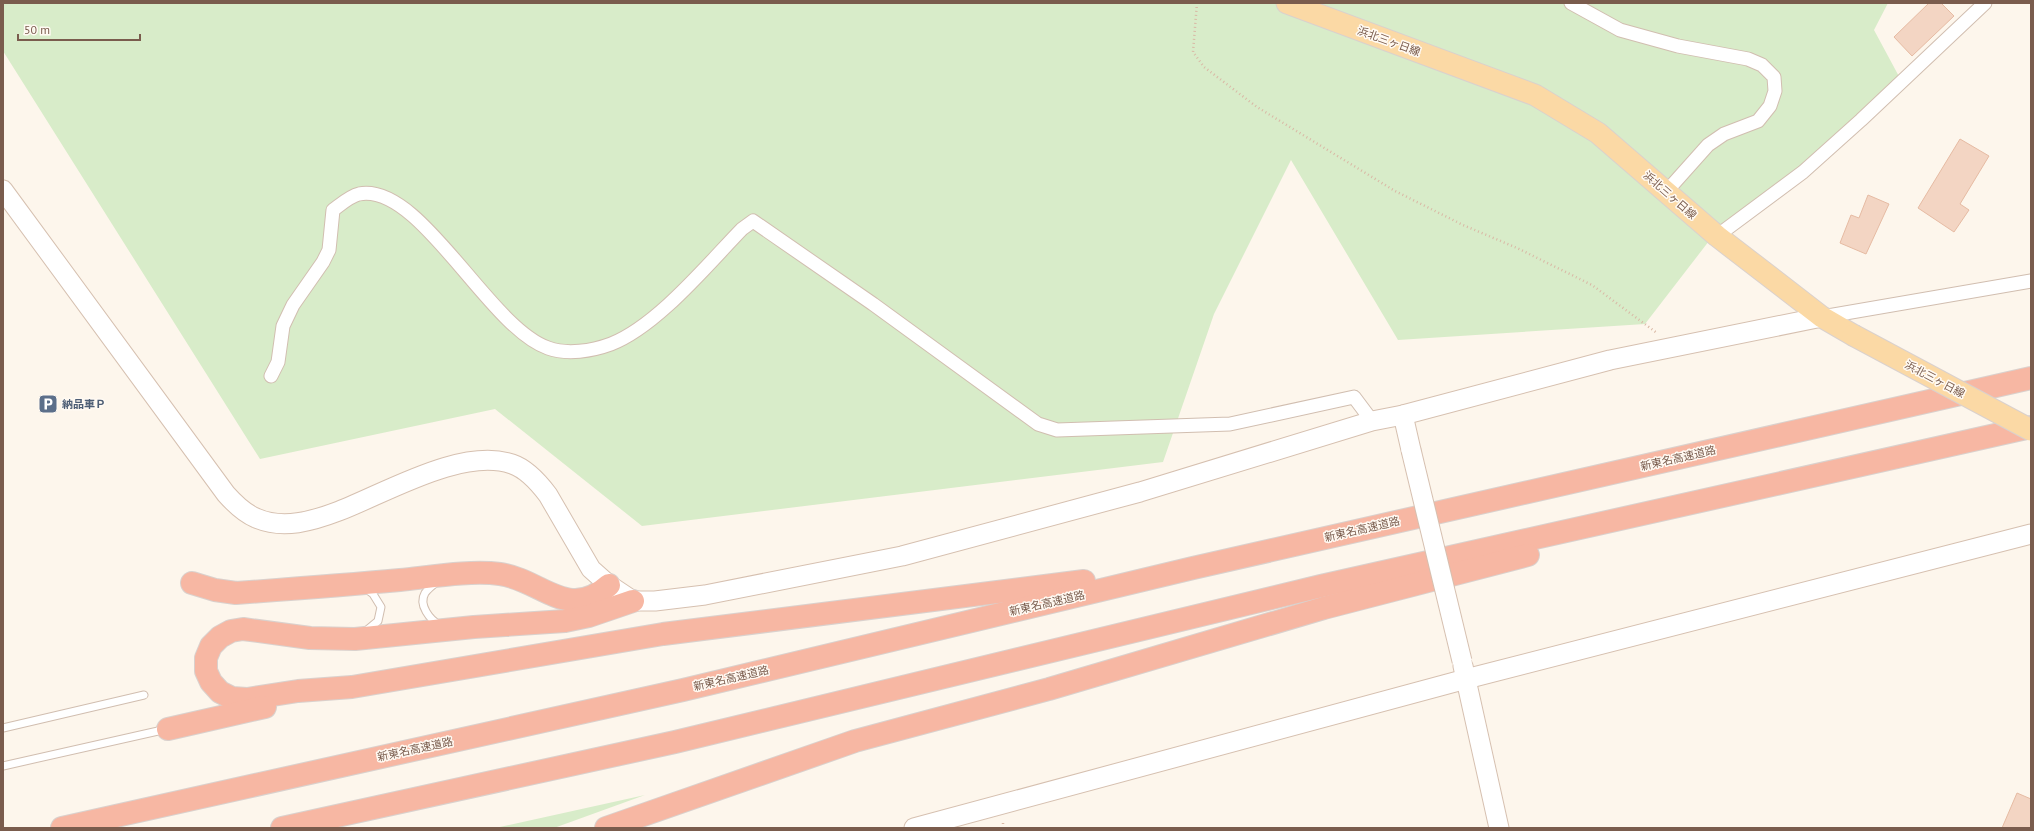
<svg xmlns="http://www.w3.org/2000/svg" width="2034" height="831" font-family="'PT Sans','Noto Sans JP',sans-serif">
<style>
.green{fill:#d8ecc9}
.building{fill:#f3d5c3;stroke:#e6bba3}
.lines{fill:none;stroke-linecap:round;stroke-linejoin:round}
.lane-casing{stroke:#d1beb0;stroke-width:9}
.street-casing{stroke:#d1beb0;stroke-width:15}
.secondary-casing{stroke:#d6c0b0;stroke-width:21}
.primary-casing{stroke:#dad1cd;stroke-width:23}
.highway-casing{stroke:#dad1cd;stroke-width:24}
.path{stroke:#d9b8a5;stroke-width:2.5;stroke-dasharray:1 3;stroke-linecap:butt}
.lane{stroke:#fff;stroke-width:7}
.street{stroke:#fff;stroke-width:13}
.secondary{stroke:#fff;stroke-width:19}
.primary{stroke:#fbd9a5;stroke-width:21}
.highway{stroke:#f7b7a3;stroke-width:22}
.secondary-bridge-casing{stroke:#d6c0b0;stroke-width:21;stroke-linecap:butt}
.primary-bridge-casing{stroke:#dad1cd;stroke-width:23;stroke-linecap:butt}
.secondary-bridge{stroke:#fff;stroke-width:19}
.primary-bridge{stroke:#fbd9a5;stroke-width:21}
.labels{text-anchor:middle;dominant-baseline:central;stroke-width:3;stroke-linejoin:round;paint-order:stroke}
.street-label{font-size:11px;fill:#7a5c4d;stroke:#fffaf3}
.service-label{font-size:11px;font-weight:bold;fill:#4e5e75;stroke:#fffaf3;text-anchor:start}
</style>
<rect width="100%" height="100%" fill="#fdf6ec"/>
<!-- green -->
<g class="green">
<polygon points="3,3 1888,3 1874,30 1902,82 1709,241 1645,324 1398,340 1291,160 1214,314 1163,462 642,526 495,409 260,459 3,51"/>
<polygon points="645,795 554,828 495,828"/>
</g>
<!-- building -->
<g class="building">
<polygon points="1929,3 1941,3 1954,16 1912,56 1894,37"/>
<polygon points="1960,139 1989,156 1960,204 1969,210 1954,232 1918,208"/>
<polygon points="1868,195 1889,204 1866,254 1840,243 1851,215 1859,218"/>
<polygon points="2017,793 2031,799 2031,828 2002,828"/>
</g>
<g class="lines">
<!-- lane casing -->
<g class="lane-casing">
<g id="lane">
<path d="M 437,582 C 433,585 428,589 425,593 C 418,605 430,620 440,625"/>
<polyline points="365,588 373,594 381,607 378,621 366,631"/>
<polyline points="3,728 144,695"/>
<polyline points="3,766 167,729"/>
</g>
</g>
<!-- street casing -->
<g class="street-casing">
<g id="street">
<polyline points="1571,3 1620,30 1678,46 1748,59 1762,65 1774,77 1775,91 1770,106 1758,121 1724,134 1708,145 1666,192"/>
<polyline points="1717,236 1803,172 1861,120 1985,3"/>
<polyline points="1822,317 2031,281"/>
<path d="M 271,376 L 278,362 L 283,326 L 293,305 L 323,262 L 329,250 L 333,210 C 340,205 350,196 359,194 C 420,182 488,327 548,348 C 567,355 592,351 611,344 C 657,326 707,265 742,229 L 753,221 L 873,304 L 1038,424 L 1057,430 L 1230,424 L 1354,397 L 1372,421"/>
</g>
</g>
<!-- secondary casing -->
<g class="secondary-casing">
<g id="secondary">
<path d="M 3,190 L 226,494 C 234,503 244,513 256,518 C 283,530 313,521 339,511 C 386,493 462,447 512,464 C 527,469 539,483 548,495 L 591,569 L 609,585 L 633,601 L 655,601 L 705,595 L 902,556 L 1140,492 L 1372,421 L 1403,415 L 1610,360 L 1822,317"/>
<polyline points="1403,415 1411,450"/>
<polyline points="1463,666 1499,828"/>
<polyline points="914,828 1466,679 2031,534"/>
</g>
</g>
<!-- primary casing -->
<g class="primary-casing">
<polyline id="primary" points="1287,3 1535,95 1598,133 1717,236 1822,317 1853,335"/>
</g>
<!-- highway casing -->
<g class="highway-casing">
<g id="highway">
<path d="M 192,583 L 215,590 L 236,593 C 291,589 345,585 400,580 C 430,577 470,570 500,574 C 542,580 568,622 609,585"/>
<polyline points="633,601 589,616 565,621 474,627 355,639 310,638 243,629 231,631 220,637 211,646 206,658 206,671 211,682 220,692 232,698 247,699 298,691 352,687 663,634 1084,581"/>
<polyline points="168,729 265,707"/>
<polyline points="62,828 683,690 1193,568 2031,378"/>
<polyline points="282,828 675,742 1321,586 2031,427"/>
<polyline points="606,828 855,741 1049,689 1324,608 1528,555"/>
</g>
</g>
<!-- path -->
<g class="path">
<polyline points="1197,3 1193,52 1204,67 1257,107 1395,191 1463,225 1517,248 1592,285 1657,333"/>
<polyline points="1003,828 1003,821"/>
</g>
<!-- lane -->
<use href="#lane" class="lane"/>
<!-- street -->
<use href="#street" class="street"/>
<!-- secondary -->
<use href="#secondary" class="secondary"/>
<!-- primary -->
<use href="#primary" class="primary"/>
<!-- highway -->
<use href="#highway" class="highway"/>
<!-- secondary-bridge casing -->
<g class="secondary-bridge-casing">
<polyline id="secondary-bridge" points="1411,450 1462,661"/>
</g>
<!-- primary-bridge casing -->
<g class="primary-bridge-casing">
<polyline id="primary-bridge" points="1853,335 2031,430"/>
</g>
<!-- secondary-bridge -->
<use href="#secondary-bridge" class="secondary-bridge"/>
<!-- primary-bridge -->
<use href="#primary-bridge" class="primary-bridge"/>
</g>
<!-- icons -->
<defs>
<g id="parking-square" transform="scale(1)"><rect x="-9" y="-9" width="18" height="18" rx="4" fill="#5c6f8a" stroke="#fffaf3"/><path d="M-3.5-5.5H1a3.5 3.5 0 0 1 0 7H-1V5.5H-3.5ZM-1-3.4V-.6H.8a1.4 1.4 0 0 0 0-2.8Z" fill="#fff"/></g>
</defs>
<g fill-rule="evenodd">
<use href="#parking-square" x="48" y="404"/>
</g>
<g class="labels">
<!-- street labels -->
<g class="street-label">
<text transform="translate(1389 41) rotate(20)">浜北三ヶ日線</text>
<text transform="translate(1670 195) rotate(41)">浜北三ヶ日線</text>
<text transform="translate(1935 379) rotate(28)">浜北三ヶ日線</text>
<text transform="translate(1678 458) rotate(-13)">新東名高速道路</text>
<text transform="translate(1362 529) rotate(-13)">新東名高速道路</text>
<text transform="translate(1047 603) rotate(-13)">新東名高速道路</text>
<text transform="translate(731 678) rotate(-13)">新東名高速道路</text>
<text transform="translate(415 749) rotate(-12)">新東名高速道路</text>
</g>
<!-- service labels -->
<g class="service-label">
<text x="62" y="404">納品車Ｐ</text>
</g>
</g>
<!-- border -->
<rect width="2034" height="831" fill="none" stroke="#7a5c4d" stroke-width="8"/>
<!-- scale -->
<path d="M18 34v6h122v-6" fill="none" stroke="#7a5c4d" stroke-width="2"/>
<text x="24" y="34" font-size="12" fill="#7a5c4d" stroke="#fffaf3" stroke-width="3" paint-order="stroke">50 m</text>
</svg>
